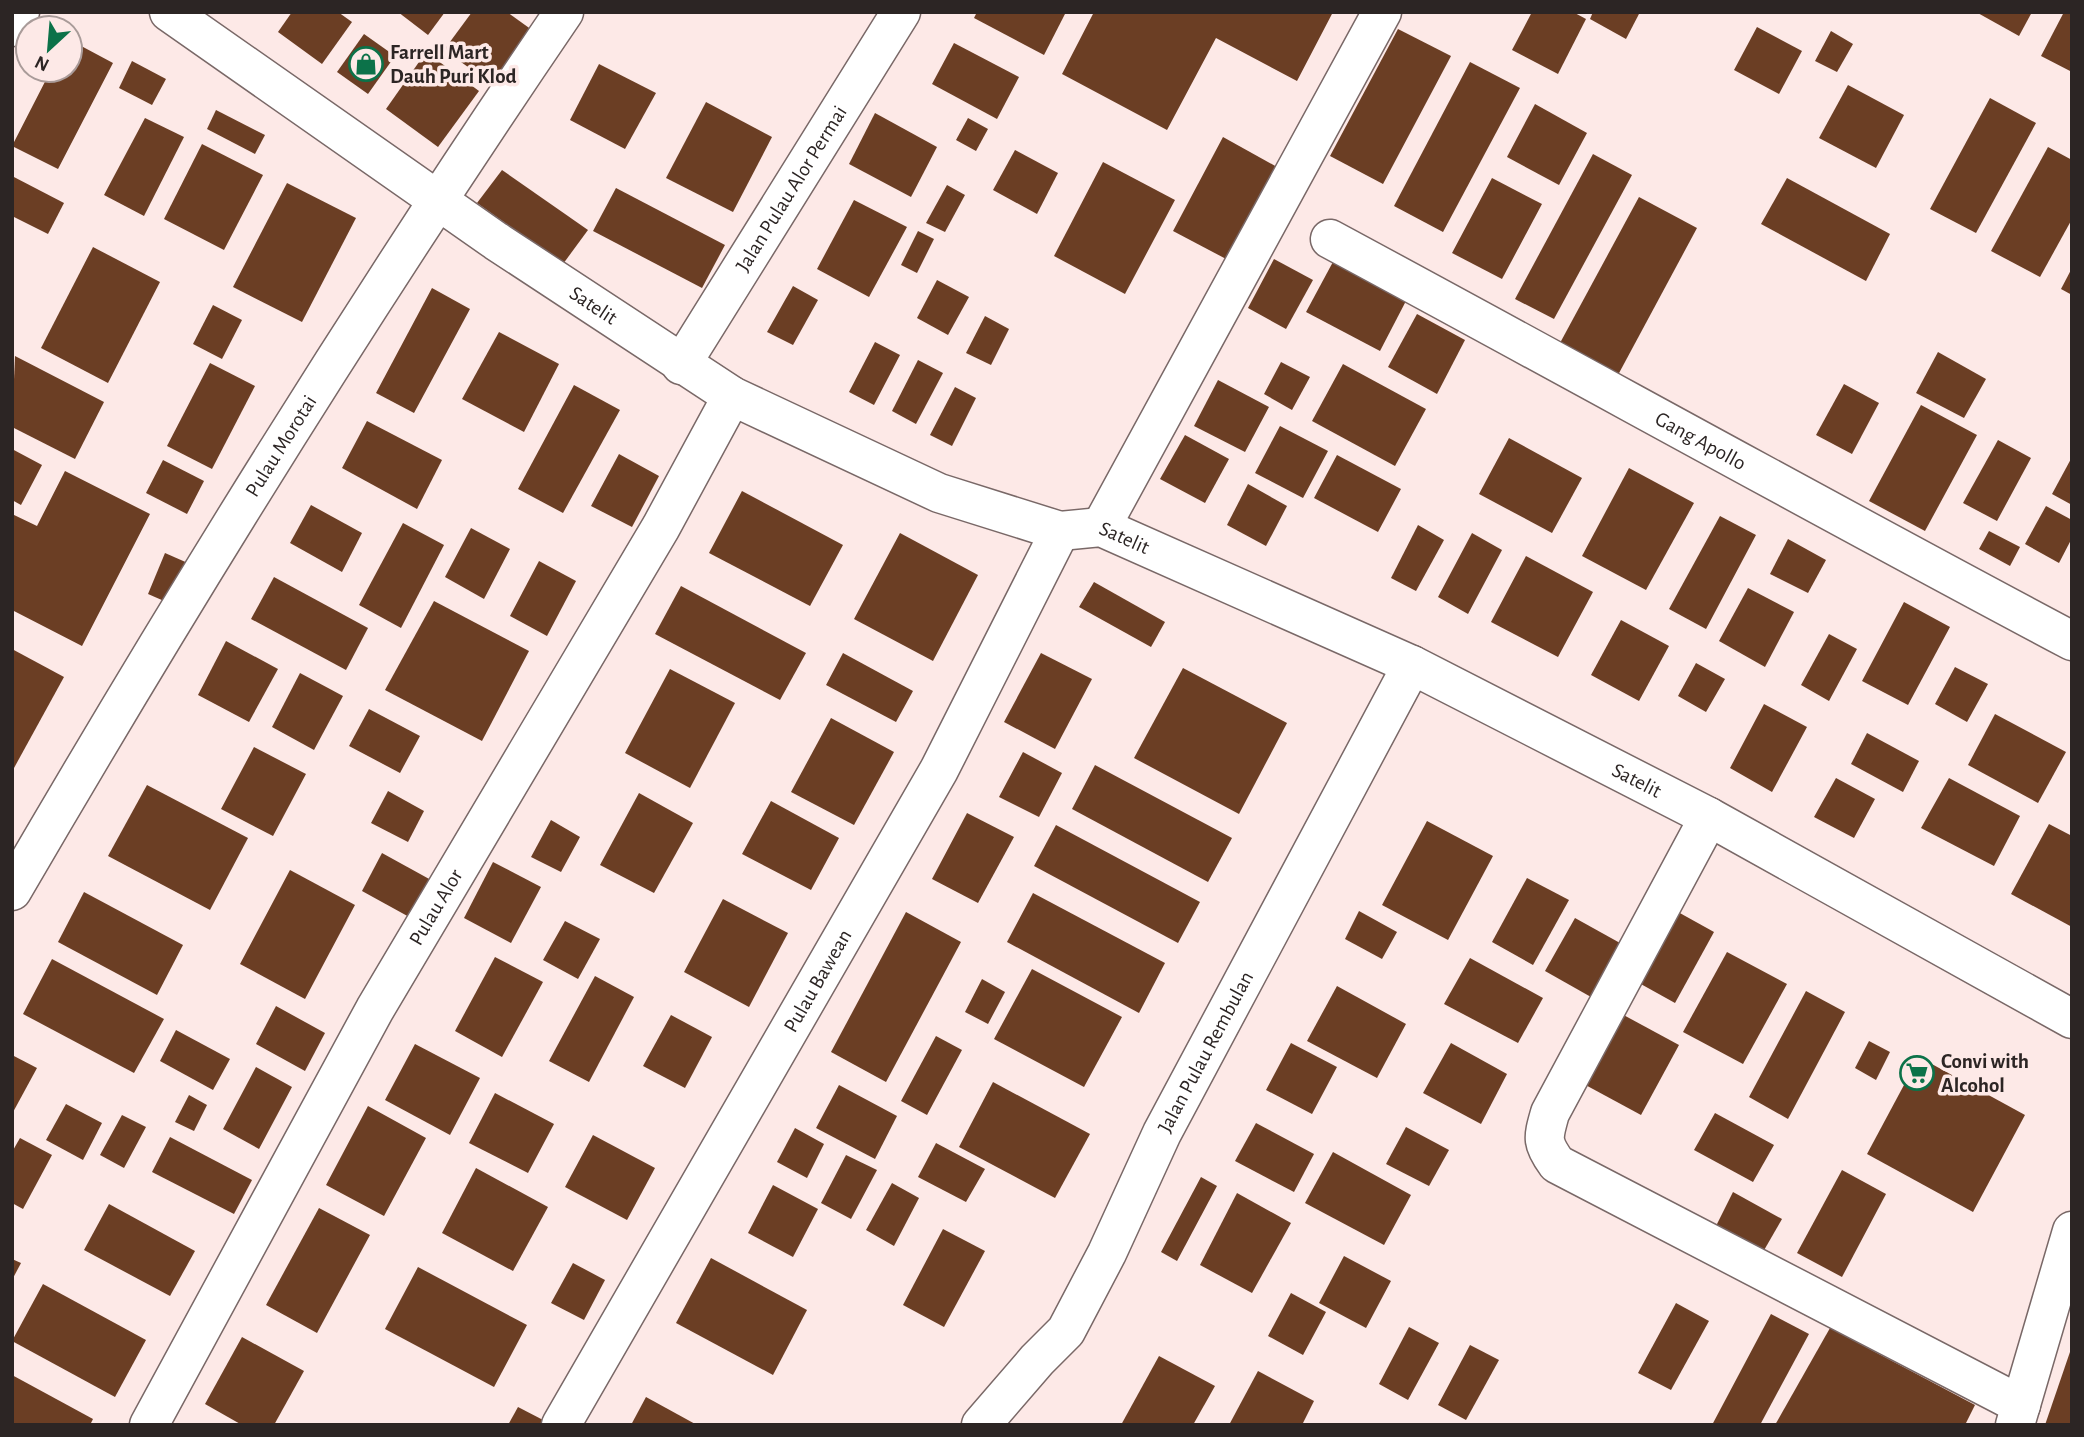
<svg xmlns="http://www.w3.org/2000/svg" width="2084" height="1437" font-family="'Alegreya Sans',sans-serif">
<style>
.building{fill:#6b3e24}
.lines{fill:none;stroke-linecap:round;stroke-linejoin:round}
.minor-casing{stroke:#796867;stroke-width:41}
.tertiary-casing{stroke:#796867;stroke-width:41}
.minor{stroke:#fff;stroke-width:38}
.tertiary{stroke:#fff;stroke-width:38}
.labels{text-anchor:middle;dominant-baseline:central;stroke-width:7;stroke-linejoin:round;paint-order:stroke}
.poi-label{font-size:21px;font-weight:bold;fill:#2c2524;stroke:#fde9e7;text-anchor:start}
.street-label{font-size:21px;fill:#2c2524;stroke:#fde9e7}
</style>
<rect width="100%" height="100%" fill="#fde9e7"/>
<!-- building -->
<g class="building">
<polygon points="292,12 338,12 352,22 322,64 278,32"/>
<polygon points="398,12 445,12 428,35"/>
<polygon points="472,12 507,12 532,30 492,84 444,50"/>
<polygon points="977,12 1066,12 1044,55 974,18"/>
<polygon points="1094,12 1333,12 1297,81 1216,38 1167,130 1062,74"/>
<polygon points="1532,12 1573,12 1586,19 1558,74 1512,50"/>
<polygon points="1593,12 1640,12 1626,39 1590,19"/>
<polygon points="1976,12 2032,12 2019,36"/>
<polygon points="2064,12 2072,12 2072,72 2041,56"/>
<polygon points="1757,27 1802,51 1779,94 1734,70"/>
<polygon points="1398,29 1451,56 1383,184 1330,156"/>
<polygon points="1831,31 1853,44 1837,72 1815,61"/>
<polygon points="364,34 395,56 368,94 337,72"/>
<polygon points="70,40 113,63 58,169 12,146 51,70 70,70"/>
<polygon points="954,43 1019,77 997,119 932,84"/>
<polygon points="426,52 479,91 438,147 386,109"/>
<polygon points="132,61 166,79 152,105 119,88"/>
<polygon points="1470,62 1520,88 1443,232 1394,206"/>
<polygon points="599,64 656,93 625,149 570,120"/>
<polygon points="1848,85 1904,115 1876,168 1819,138"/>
<polygon points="1990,98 2036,123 1976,233 1930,209"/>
<polygon points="706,102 772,137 733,212 666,178"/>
<polygon points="1535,104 1587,133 1559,185 1507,157"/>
<polygon points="216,110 265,135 255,154 207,129"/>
<polygon points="875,113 937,147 911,197 849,164"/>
<polygon points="145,118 184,137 144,216 104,195"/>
<polygon points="968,118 988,129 976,151 956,140"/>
<polygon points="1223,137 1277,167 1228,260 1173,231"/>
<polygon points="202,144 263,175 224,250 164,219"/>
<polygon points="2048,147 2072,160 2072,219 2040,277 1991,251"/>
<polygon points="1015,150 1058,173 1037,214 993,190"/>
<polygon points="1593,154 1632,175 1554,319 1515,299"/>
<polygon points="1103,162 1175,200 1125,294 1054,256"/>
<polygon points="502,170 588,230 563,264 477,203"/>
<polygon points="12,176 64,203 48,234 12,216"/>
<polygon points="1492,178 1542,204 1502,279 1452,253"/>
<polygon points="1787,178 1890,234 1866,281 1761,224"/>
<polygon points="287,183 356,218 302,322 233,287"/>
<polygon points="947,185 965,195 945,232 926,223"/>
<polygon points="616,188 725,245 702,288 593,231"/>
<polygon points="1639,197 1697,228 1618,375 1560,343"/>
<polygon points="854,200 907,227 869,297 817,269"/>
<polygon points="918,231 934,239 917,273 901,265"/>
<polygon points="93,247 160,282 108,383 41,348"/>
<polygon points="1274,259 1313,280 1286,329 1248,308"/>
<polygon points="1334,260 1407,299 1380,351 1306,312"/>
<polygon points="2072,268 2072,295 2061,289"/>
<polygon points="937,280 969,297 948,335 917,318"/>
<polygon points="793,286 818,300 793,345 767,332"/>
<polygon points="432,288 470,309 414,413 376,393"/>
<polygon points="213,305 242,320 222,359 193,344"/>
<polygon points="1417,314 1465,340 1437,394 1388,367"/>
<polygon points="985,316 1009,329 991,365 966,353"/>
<polygon points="499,332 559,364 524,432 462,399"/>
<polygon points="875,342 900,355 874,405 849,392"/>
<polygon points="1938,352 1986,379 1964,418 1916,393"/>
<polygon points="15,356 104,402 75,459 12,427"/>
<polygon points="918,360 943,373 916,424 892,411"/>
<polygon points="1281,362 1310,377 1292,410 1264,394"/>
<polygon points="210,363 255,386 212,469 167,446"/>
<polygon points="1343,364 1426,409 1395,466 1312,421"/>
<polygon points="1218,380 1269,407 1245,452 1194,426"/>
<polygon points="1844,384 1879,403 1852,454 1816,435"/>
<polygon points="574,385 620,410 563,513 518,489"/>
<polygon points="955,387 976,398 952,446 930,435"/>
<polygon points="1921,405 1977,435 1925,531 1869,501"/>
<polygon points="367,421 442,460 417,509 342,468"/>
<polygon points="1280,426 1328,451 1303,498 1255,473"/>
<polygon points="1185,435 1229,459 1205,503 1160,479"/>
<polygon points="1509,438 1582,478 1552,533 1479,494"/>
<polygon points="1998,440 2031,458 1997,521 1963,503"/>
<polygon points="12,449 42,465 21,505 12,500"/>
<polygon points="619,454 659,476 632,527 591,506"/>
<polygon points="1337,455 1401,489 1378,532 1314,498"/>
<polygon points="2072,457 2072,505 2052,494"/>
<polygon points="163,460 204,481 187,514 146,493"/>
<polygon points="1629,468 1694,503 1646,590 1582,556"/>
<polygon points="65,471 150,514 82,646 12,610 12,514 37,526"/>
<polygon points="1248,484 1287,506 1266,546 1227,525"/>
<polygon points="742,491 843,545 810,606 709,553"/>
<polygon points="311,505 362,533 342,572 290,543"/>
<polygon points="2046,506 2072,520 2072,538 2059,563 2025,544"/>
<polygon points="1720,516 1756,535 1706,629 1669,609"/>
<polygon points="403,523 444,545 401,628 359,605"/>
<polygon points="1418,525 1444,540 1416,591 1391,578"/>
<polygon points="471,528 510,549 484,599 445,577"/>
<polygon points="1989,531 2020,547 2010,566 1979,549"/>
<polygon points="900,533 978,575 933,661 854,619"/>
<polygon points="1472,533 1502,550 1468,614 1438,597"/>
<polygon points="1788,539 1826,560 1808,593 1770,574"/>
<polygon points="165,553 190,564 171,604 148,594"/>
<polygon points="1526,556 1593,592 1558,657 1491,622"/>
<polygon points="539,561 576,581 547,636 510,616"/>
<polygon points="274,577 368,628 346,670 251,619"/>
<polygon points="1094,582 1165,622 1151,647 1079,607"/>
<polygon points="681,586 806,653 780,700 655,634"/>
<polygon points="1748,588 1794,612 1765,667 1719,641"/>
<polygon points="434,601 529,651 482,741 385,690"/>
<polygon points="1904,602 1950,627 1908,705 1862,681"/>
<polygon points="1621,620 1669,646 1639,701 1591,675"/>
<polygon points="1829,634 1857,649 1829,701 1801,685"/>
<polygon points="226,641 278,669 249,722 198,695"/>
<polygon points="12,649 64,677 14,768 12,767"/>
<polygon points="843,653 913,691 896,722 826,685"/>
<polygon points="1041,653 1092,679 1055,749 1004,722"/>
<polygon points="1696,663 1725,679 1706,712 1678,696"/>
<polygon points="1955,667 1988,684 1967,722 1935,704"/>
<polygon points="1183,668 1287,723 1239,814 1134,758"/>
<polygon points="670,669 735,703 690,788 625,753"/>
<polygon points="300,673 343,696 314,750 272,727"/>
<polygon points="1764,704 1807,727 1772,792 1730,768"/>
<polygon points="369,709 420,736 400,773 349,746"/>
<polygon points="1995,714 2066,752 2038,803 1968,765"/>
<polygon points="831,718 894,752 854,825 791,792"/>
<polygon points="1867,733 1919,761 1903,792 1851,764"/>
<polygon points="254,747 306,774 273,836 221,809"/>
<polygon points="1023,752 1062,773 1039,817 999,797"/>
<polygon points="1095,765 1232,838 1208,882 1072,809"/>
<polygon points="1836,778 1875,799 1854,838 1814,817"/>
<polygon points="1949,778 2020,816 1994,866 1921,828"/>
<polygon points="147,785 248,838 210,910 108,856"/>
<polygon points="388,791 424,811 408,842 371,823"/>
<polygon points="639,793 693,823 654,893 600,865"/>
<polygon points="771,801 839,838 811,890 742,854"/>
<polygon points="967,813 1014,837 978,903 932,879"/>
<polygon points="551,820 580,837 561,872 531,857"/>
<polygon points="1427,821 1493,856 1448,940 1382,905"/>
<polygon points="2049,824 2072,836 2072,927 2011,894"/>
<polygon points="1056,825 1200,902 1178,943 1034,866"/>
<polygon points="382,853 431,880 411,918 362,891"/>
<polygon points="493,862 541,887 511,943 464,918"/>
<polygon points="290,870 355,905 305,999 240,964"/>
<polygon points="1527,878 1569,900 1533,965 1492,942"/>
<polygon points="84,892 183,945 157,995 58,942"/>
<polygon points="1033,893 1165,963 1139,1013 1007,942"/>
<polygon points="723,899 788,933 749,1007 684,972"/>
<polygon points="1359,911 1397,932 1382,959 1345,939"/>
<polygon points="906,912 961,942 886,1082 831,1052"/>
<polygon points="1678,912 1714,932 1675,1003 1639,983"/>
<polygon points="1575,918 1620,943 1591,997 1545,971"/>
<polygon points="565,921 600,939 578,979 543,960"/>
<polygon points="1727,952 1787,984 1743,1064 1683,1032"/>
<polygon points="495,957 543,982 502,1057 455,1031"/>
<polygon points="1470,958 1543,998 1518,1043 1444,1004"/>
<polygon points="52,959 164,1019 134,1073 23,1014"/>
<polygon points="1032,969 1122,1017 1084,1087 994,1039"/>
<polygon points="595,976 634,997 589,1082 549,1061"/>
<polygon points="982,979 1005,992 988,1024 965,1012"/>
<polygon points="1337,986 1406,1024 1377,1078 1307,1041"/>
<polygon points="1806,991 1845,1012 1788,1119 1749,1097"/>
<polygon points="276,1006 325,1033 305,1071 256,1044"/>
<polygon points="1618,1012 1679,1045 1641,1115 1580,1082"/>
<polygon points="671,1015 712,1037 685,1088 643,1066"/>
<polygon points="176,1030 230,1059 213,1090 160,1061"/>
<polygon points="936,1036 962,1050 927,1115 901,1101"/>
<polygon points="1869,1041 1890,1052 1876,1080 1855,1068"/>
<polygon points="1291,1043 1337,1067 1312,1114 1266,1090"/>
<polygon points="1451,1043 1507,1074 1481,1124 1423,1093"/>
<polygon points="415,1044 480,1078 450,1135 385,1100"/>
<polygon points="12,1055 37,1068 12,1114"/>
<polygon points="1919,1057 2025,1115 1973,1212 1867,1154"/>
<polygon points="256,1067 292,1087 259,1149 223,1129"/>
<polygon points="993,1082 1090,1134 1055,1198 959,1147"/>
<polygon points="839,1085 897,1116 875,1159 816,1128"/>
<polygon points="495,1093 554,1124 528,1173 469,1143"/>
<polygon points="189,1095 207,1105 194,1131 175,1122"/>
<polygon points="66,1104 102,1123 83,1160 46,1140"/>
<polygon points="368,1106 426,1138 384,1216 326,1185"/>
<polygon points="1715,1113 1774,1145 1753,1182 1694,1150"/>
<polygon points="122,1115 146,1127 124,1168 100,1155"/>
<polygon points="1256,1123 1314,1154 1294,1192 1235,1161"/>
<polygon points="1406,1127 1449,1150 1429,1186 1386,1164"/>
<polygon points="795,1128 824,1144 807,1178 777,1162"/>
<polygon points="593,1135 655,1168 627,1220 565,1187"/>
<polygon points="170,1137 252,1180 234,1214 152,1172"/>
<polygon points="20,1138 52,1155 23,1209 12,1203 12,1152"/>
<polygon points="936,1143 985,1169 966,1202 918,1177"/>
<polygon points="1333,1152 1411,1195 1384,1245 1305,1203"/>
<polygon points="846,1155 877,1170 851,1219 821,1203"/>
<polygon points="476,1168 548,1207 513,1271 442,1233"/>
<polygon points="1842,1170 1886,1194 1842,1277 1797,1253"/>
<polygon points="1201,1177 1217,1186 1177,1261 1161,1252"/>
<polygon points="892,1183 919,1198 894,1246 866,1230"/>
<polygon points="773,1185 818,1209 793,1257 748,1233"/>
<polygon points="1733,1192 1782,1219 1763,1252 1716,1226"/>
<polygon points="1237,1193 1291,1223 1252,1293 1200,1265"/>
<polygon points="109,1204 195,1251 170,1296 84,1250"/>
<polygon points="319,1208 370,1235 317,1333 266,1305"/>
<polygon points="943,1229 985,1251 944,1327 903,1305"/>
<polygon points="1344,1256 1391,1281 1366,1328 1319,1303"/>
<polygon points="711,1258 807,1310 773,1375 676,1323"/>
<polygon points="12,1259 21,1263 12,1280"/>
<polygon points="573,1263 605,1280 584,1320 551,1303"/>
<polygon points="418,1267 527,1325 494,1387 385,1329"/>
<polygon points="43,1284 146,1340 115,1397 12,1341"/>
<polygon points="1291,1293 1326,1312 1303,1355 1268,1336"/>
<polygon points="1676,1303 1709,1321 1671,1390 1638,1373"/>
<polygon points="1771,1314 1809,1334 1760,1425 1712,1425"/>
<polygon points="1409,1327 1439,1343 1408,1400 1379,1384"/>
<polygon points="1830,1328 1975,1405 1965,1425 1775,1425"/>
<polygon points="242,1337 304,1371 274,1425 242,1425 205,1404"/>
<polygon points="1470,1345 1499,1360 1466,1420 1438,1405"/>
<polygon points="2071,1349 2072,1425 2045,1425"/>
<polygon points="1159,1356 1215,1386 1193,1425 1121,1425"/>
<polygon points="1258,1371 1314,1401 1302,1425 1229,1425"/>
<polygon points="12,1375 93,1419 90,1425 12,1425"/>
<polygon points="646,1397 697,1425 631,1425"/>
<polygon points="518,1407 545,1421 543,1425 508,1425"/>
</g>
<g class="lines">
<!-- minor casing -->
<g class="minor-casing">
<g id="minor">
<path id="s1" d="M 169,12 L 496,241 L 732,396 L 939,493 L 1060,531 L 1101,527 L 1412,665 L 1709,817 L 2072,1019"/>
<polyline points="12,27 20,12"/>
<path id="s2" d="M 1330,239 C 1577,372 1823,509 2072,641"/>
<path id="s3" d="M 681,365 L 901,12"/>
<polyline points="1101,527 1382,12"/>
<path d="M 1709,817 L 1550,1113 C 1543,1138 1541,1142 1557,1164 L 2021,1405"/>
<path id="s4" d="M 12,891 C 186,592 369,298 564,12"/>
<path id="s5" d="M 149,1425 L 375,1009 L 661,527 L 732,396"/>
<path id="s6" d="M 561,1425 L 939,770 L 1060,531"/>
<path id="s7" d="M 981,1425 L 1037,1360 L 1066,1331 L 1107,1253 L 1162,1133 L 1412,665"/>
</g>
</g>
<!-- tertiary casing -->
<g class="tertiary-casing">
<polyline id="tertiary" points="2015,1425 2072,1231"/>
</g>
<!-- minor -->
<use href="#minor" class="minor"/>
<!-- tertiary -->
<use href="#tertiary" class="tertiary"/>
</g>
<!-- icons -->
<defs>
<g id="shop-ring" transform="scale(1.75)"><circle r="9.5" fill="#fde9e7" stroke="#0c7249" stroke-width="1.5"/><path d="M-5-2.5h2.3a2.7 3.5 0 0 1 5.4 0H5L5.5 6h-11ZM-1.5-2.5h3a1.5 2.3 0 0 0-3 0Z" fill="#0c7249"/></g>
<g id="supermarket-ring" transform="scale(1.75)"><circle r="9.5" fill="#fde9e7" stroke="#0c7249" stroke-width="1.5"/><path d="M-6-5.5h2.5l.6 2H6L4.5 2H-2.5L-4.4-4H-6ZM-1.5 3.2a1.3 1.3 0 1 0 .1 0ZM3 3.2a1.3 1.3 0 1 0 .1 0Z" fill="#0c7249"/></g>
</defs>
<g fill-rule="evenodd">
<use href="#shop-ring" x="366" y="64"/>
<use href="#supermarket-ring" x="1917" y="1073"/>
</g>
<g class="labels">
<!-- poi labels -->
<g class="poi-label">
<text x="390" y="52">Farrell Mart<tspan x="390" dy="24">Dauh Puri Klod</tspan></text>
<text x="1941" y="1061">Convi with<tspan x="1941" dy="24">Alcohol</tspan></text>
</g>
<!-- street labels -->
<g class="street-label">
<text stroke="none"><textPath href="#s3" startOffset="208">Jalan Pulau Alor Permai</textPath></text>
<text stroke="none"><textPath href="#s1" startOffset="516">Satelit</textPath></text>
<text stroke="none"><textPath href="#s2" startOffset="422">Gang Apollo</textPath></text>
<text stroke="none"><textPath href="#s4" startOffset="520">Pulau Morotai</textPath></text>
<text stroke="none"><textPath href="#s1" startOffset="1104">Satelit</textPath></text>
<text stroke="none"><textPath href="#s1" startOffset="1671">Satelit</textPath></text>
<text stroke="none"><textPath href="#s5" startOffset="592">Pulau Alor</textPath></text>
<text stroke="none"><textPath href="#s6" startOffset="513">Pulau Bawean</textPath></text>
<text stroke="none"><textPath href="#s7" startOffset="439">Jalan Pulau Rembulan</textPath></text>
</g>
</g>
<!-- border -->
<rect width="2084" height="1437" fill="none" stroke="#2c2524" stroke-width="28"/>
<!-- north arrow -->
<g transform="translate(49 49) rotate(206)"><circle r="33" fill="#fde9e7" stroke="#a99b99" stroke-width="2"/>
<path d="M0-5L12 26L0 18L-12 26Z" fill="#0c7249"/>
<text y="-10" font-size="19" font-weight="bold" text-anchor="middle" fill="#2c2524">N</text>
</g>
</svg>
